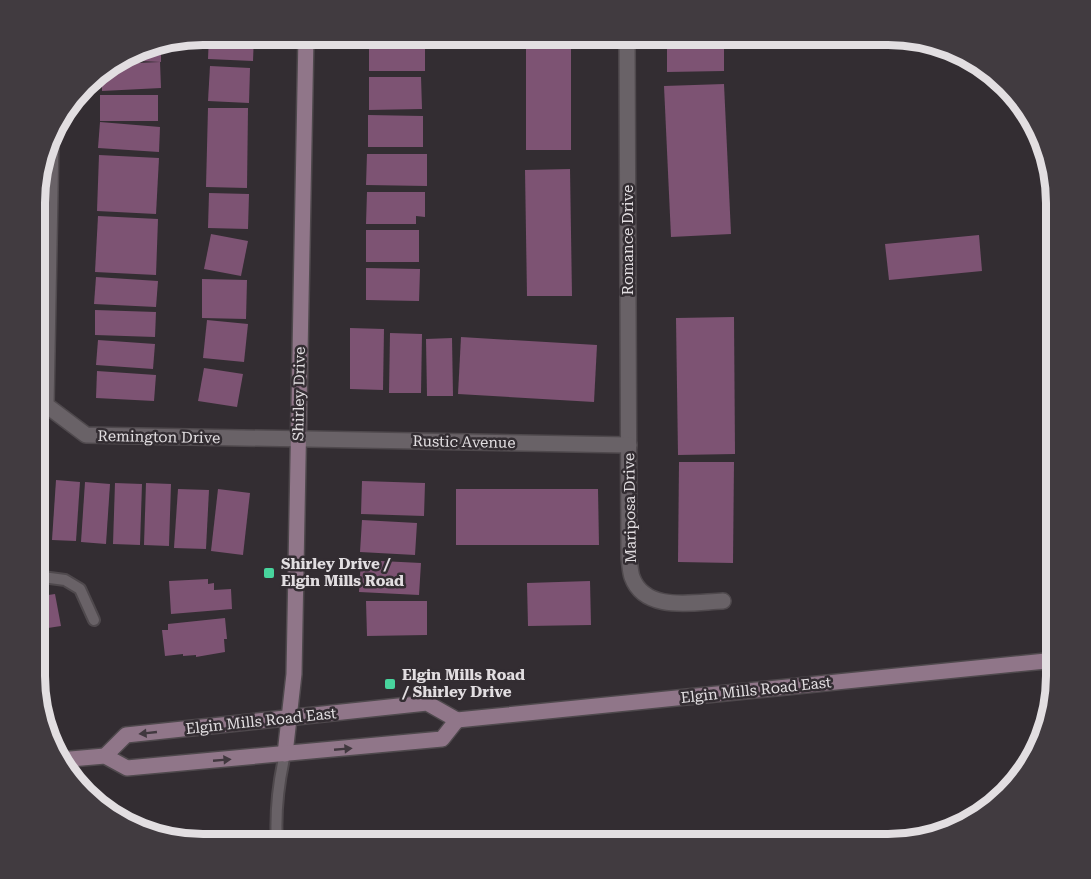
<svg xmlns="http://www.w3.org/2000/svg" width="1091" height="879" font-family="'Roboto Serif',serif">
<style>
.building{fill:#7d5373}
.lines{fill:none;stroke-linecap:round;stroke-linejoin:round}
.lane-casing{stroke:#4f494d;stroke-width:14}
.street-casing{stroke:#4f494d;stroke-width:18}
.secondary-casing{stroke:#4f494d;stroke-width:18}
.lane{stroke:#696267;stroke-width:10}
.street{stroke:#696267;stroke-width:15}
.secondary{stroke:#907689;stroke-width:15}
.oneway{fill:#41383f}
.poi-dot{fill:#48d49d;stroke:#332d32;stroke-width:2}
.labels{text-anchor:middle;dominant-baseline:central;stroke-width:5;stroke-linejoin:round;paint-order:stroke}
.street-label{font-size:15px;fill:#e2dee1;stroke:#332d32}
.poi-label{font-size:15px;font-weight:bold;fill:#e2dee1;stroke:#332d32;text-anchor:start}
.rim{fill:none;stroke:#e2dee1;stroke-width:8}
</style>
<rect width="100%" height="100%" fill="#332d32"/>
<!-- building -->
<g class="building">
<polygon points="209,35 254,35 253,61 208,59"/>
<polygon points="667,35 724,35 724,71 667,72"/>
<polygon points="369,39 425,40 425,71 369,71"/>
<polygon points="161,41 161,62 120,60 148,44"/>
<rect x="526" y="42" width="45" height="108"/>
<polygon points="160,62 161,88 102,91 102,70 113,64"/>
<polygon points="210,66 250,68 249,103 208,101"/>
<polygon points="369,77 421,77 422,109 369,110"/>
<polygon points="724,84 731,234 671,237 664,86"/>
<rect x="100" y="95" width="58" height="26"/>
<polygon points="208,108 248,108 247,188 206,187"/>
<polygon points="368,115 423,116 423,147 368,147"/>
<polygon points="100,122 160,127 159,152 98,148"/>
<polygon points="367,154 427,154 427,186 366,185"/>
<polygon points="99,155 159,158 156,214 97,211"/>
<polygon points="570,169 572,296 527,296 525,170"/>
<polygon points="367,192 425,192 425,217 416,216 416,224 366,224"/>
<polygon points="209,193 249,194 248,229 208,228"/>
<polygon points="98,216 158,219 156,275 95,272"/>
<rect x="366" y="230" width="53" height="32"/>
<polygon points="211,234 248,241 241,276 204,269"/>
<polygon points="979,235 982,271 889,280 885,244"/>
<polygon points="366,268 420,269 419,301 366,300"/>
<polygon points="96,277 158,281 156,307 94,304"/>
<polygon points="202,279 247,280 246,319 202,318"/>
<polygon points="95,310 156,312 155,337 95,335"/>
<polygon points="734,317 735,454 678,455 676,318"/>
<polygon points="207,320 248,324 244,362 203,358"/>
<polygon points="350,328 384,329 383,390 350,389"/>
<polygon points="390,333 422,334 421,393 389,393"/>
<polygon points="461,337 597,345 594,402 458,394"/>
<polygon points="452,338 453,396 427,396 426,339"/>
<polygon points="98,340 155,344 153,369 96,365"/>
<polygon points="204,368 243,374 237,407 198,401"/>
<polygon points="97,371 156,375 154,401 96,398"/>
<polygon points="679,462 734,462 733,563 678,562"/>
<polygon points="35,474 49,474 45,534 35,534"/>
<polygon points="56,480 80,482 76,541 52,540"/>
<polygon points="362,481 425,483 424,516 361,514"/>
<polygon points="85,482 110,484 106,544 81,542"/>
<polygon points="115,483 142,484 140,545 113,544"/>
<polygon points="146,483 171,484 169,546 144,545"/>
<polygon points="178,489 209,490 206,549 174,548"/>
<polygon points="218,489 250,493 243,555 211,551"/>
<polygon points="456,489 598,489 599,545 456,545"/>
<polygon points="362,520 417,523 415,555 360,552"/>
<polygon points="361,560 421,563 419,595 359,592"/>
<polygon points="208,579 208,584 214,583 214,590 231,589 232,609 171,614 169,581"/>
<polygon points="590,581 591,625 528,626 527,583"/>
<polygon points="55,594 61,626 35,630 35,597"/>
<polygon points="366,601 427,601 427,635 367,636"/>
<polygon points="225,618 227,639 224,639 225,652 196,657 196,655 183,656 183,654 165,656 162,630 168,630 168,624"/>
</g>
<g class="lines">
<!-- lane casing -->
<g class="lane-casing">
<g id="lane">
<polyline points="35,414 46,405"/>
<polyline points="35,576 65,580 80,589 94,620"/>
<path d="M 277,844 C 275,813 278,784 285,754"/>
</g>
</g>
<!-- street casing -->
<g class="street-casing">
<g id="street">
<path d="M 627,35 L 629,558 C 630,564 630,571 632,577 C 645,613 694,602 723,601"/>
<polyline points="51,137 46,405 86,435 629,445"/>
</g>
</g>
<!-- secondary casing -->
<g class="secondary-casing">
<g id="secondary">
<polyline points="285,754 294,674 306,35"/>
<polyline points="105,756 126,735 427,703 457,720 1056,660"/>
<polyline points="59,760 105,756 127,768 442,739 457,720"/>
</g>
</g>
<!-- lane -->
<use href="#lane" class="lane"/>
<!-- street -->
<use href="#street" class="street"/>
<!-- secondary -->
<use href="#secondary" class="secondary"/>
</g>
<!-- one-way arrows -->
<defs><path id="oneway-solid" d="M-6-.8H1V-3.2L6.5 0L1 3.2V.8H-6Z" transform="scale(1.5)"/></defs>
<g class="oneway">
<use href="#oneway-solid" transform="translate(148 733) rotate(174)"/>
<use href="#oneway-solid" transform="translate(343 749) rotate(-5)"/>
<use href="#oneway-solid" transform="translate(222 760) rotate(-5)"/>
</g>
<!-- markers -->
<g class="poi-dot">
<rect x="263" y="567" width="12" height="12" rx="3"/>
<rect x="384" y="678" width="12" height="12" rx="3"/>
</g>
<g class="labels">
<!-- street labels -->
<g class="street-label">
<text transform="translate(628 240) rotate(-90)">Romance Drive</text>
<text transform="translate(299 394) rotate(-89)">Shirley Drive</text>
<text transform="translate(159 437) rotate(1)">Remington Drive</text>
<text transform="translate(464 442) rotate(1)">Rustic Avenue</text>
<text transform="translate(630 508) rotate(-91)">Mariposa Drive</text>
<text transform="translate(756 690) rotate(-6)">Elgin Mills Road East</text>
<text transform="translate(261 721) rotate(-6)">Elgin Mills Road East</text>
</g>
<!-- poi labels -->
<g class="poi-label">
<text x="281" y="564">Shirley Drive /<tspan x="281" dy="17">Elgin Mills Road</tspan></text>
<text x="402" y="675">Elgin Mills Road<tspan x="402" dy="17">/ Shirley Drive</tspan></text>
</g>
</g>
<!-- crop -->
<path d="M0 0H1091V879H0ZM203 45H888A158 158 0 0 1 1046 203V676A158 158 0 0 1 888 834H203A158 158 0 0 1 45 676V203A158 158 0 0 1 203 45Z" fill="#413b40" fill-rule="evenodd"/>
<path class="rim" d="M203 45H888A158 158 0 0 1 1046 203V676A158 158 0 0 1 888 834H203A158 158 0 0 1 45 676V203A158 158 0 0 1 203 45Z"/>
</svg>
